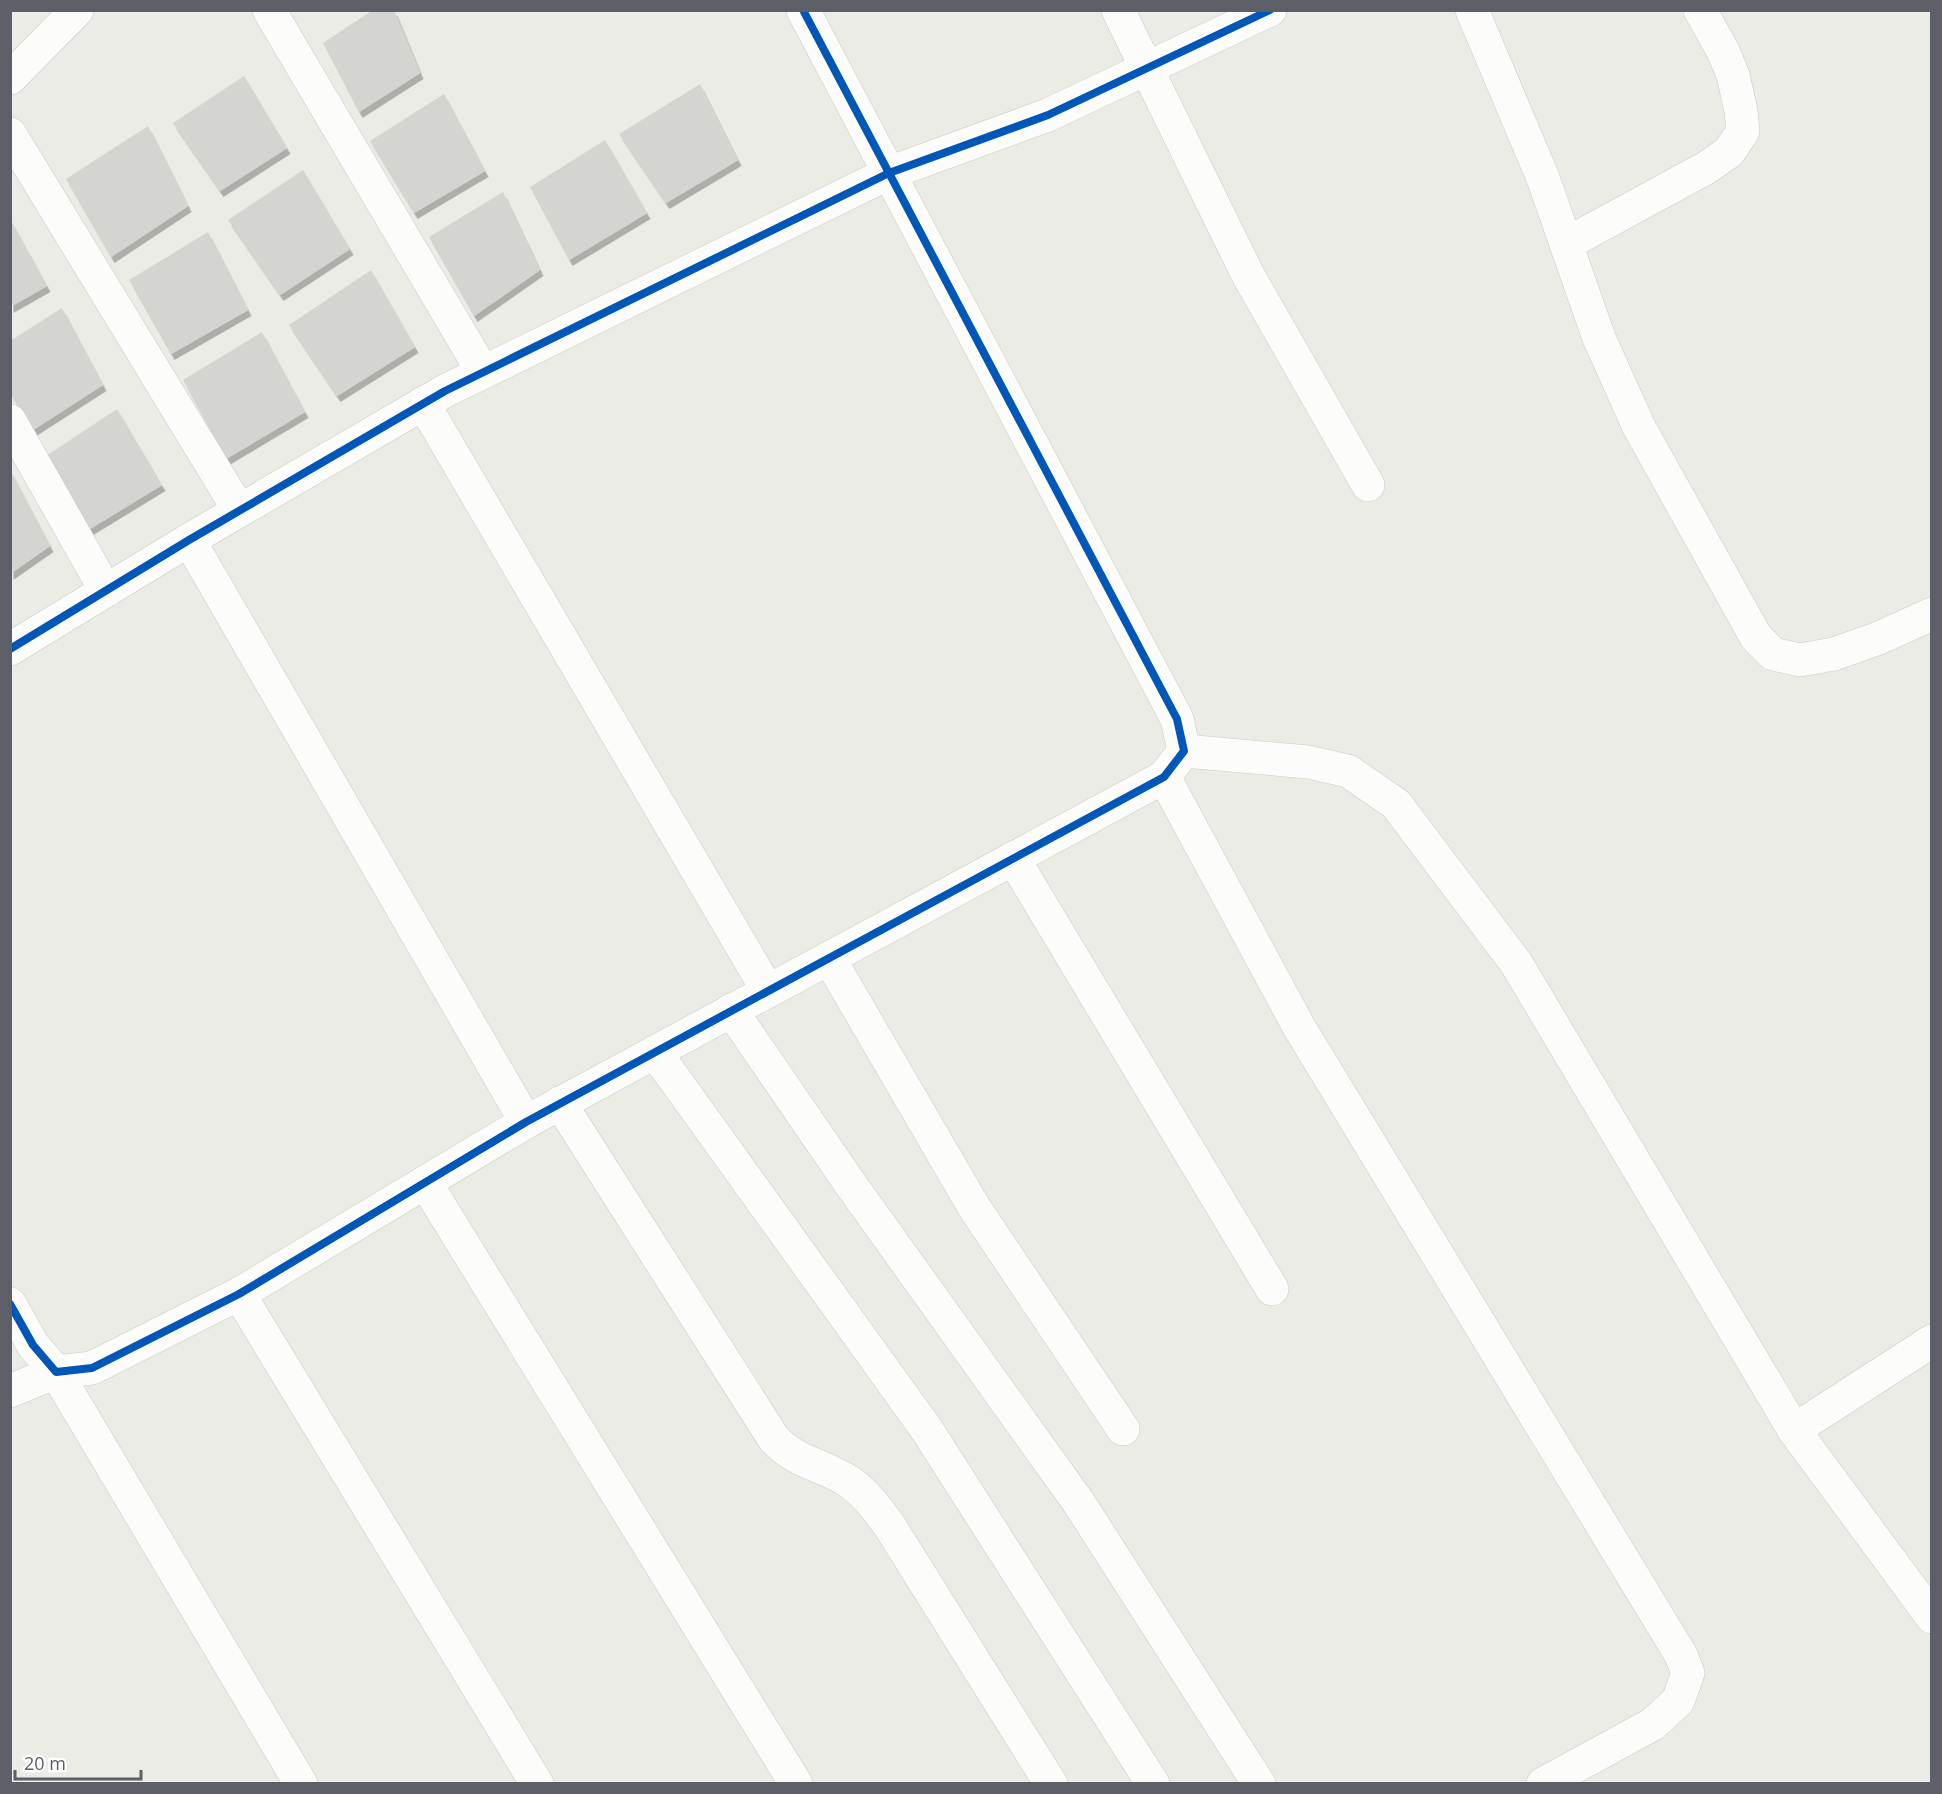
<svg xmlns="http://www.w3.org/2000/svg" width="1942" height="1794" font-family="'Open Sans',sans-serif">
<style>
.building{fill:#d4d4d1;filter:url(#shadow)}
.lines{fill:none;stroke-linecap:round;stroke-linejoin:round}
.minor-casing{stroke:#c9c9c7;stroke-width:34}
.minor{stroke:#fcfcfb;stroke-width:33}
.cycleway-casing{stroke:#fff;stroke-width:11}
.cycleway{stroke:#0057b8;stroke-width:8}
</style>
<defs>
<filter id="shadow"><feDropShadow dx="3.5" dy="6" stdDeviation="0" flood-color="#0004"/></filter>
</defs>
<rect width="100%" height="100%" fill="#ecece7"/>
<!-- building -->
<g class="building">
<polygon points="373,10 394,10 420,73 359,112 323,43"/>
<polygon points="244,76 287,148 220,191 173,123"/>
<polygon points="700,84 738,160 666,203 619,134"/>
<polygon points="444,94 485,171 414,213 370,141"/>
<polygon points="148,126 188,206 111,257 66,179"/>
<polygon points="605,140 647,213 569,260 530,187"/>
<polygon points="303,170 350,249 280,295 228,220"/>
<polygon points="503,192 540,270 474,316 429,237"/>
<polygon points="10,219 47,286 10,307"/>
<polygon points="208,232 248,310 171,354 129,280"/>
<polygon points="371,270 415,347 337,396 289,325"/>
<polygon points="62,308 103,385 33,430 10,393 10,341"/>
<polygon points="262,332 305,412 226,459 183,380"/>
<polygon points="117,409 162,485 90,529 40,460"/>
<polygon points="10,470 50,546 10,574"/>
</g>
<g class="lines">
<!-- minor casing -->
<g class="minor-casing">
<g id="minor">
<polyline points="269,10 483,372"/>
<polyline points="1118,10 1248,275 1368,485"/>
<polyline points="1472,10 1543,178 1599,338 1639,427 1756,637 1773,654 1800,660 1834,654 1879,638 1932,614"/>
<polyline points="10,78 77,10"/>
<polyline points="10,134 239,510"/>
<polyline points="1566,244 1706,168 1729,152 1743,131 1741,111 1733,75 1723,51 1700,10"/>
<polyline points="423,403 768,991"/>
<polyline points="10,421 106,591"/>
<polyline points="189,540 526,1122"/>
<polyline points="10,649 189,540 445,391 889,173 1048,115 1270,10"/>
<polyline points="1184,751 1308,762 1348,771 1396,804 1516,963 1794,1430 1932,1617"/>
<polyline points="1164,777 1299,1027 1681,1655 1688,1673 1678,1701 1653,1724 1543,1784"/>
<polyline points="1013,858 1272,1289"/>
<polyline points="829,958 974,1207 1123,1429"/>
<polyline points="731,1010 849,1182 1079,1503 1259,1784"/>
<polyline points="655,1052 927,1430 1153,1784"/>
<path d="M 560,1103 L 774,1439 C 797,1464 826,1465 851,1483 C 867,1495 877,1509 889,1525 L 1051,1784"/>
<polyline points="425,1182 796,1784"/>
<polyline points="239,1294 537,1784"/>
<polyline points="10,1304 33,1345 56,1372 92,1368 239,1294 526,1122 1164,777 1184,751 1177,719 803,10"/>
<polyline points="10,1391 56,1372 301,1784"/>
<polyline points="1794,1430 1932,1341"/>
</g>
</g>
<!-- minor -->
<use href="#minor" class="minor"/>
<!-- cycleway casing -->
<g class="cycleway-casing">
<g id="cycleway">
<polyline points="10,649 189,540 445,391 889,173 1048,115 1270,10"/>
<polyline points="10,1304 33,1345 56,1372 92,1368 239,1294 526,1122 1164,777 1184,751 1177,719 803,10"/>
</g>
</g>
<!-- cycleway -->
<use href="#cycleway" class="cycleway"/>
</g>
<!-- border -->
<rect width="1942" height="1794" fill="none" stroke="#5c5f65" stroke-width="24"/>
<!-- scale -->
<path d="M15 1770v9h126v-9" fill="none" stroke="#5c5f65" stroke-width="3"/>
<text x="24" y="1770" font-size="18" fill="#5c5f65" stroke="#ffffff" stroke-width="4.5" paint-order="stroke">20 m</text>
</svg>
